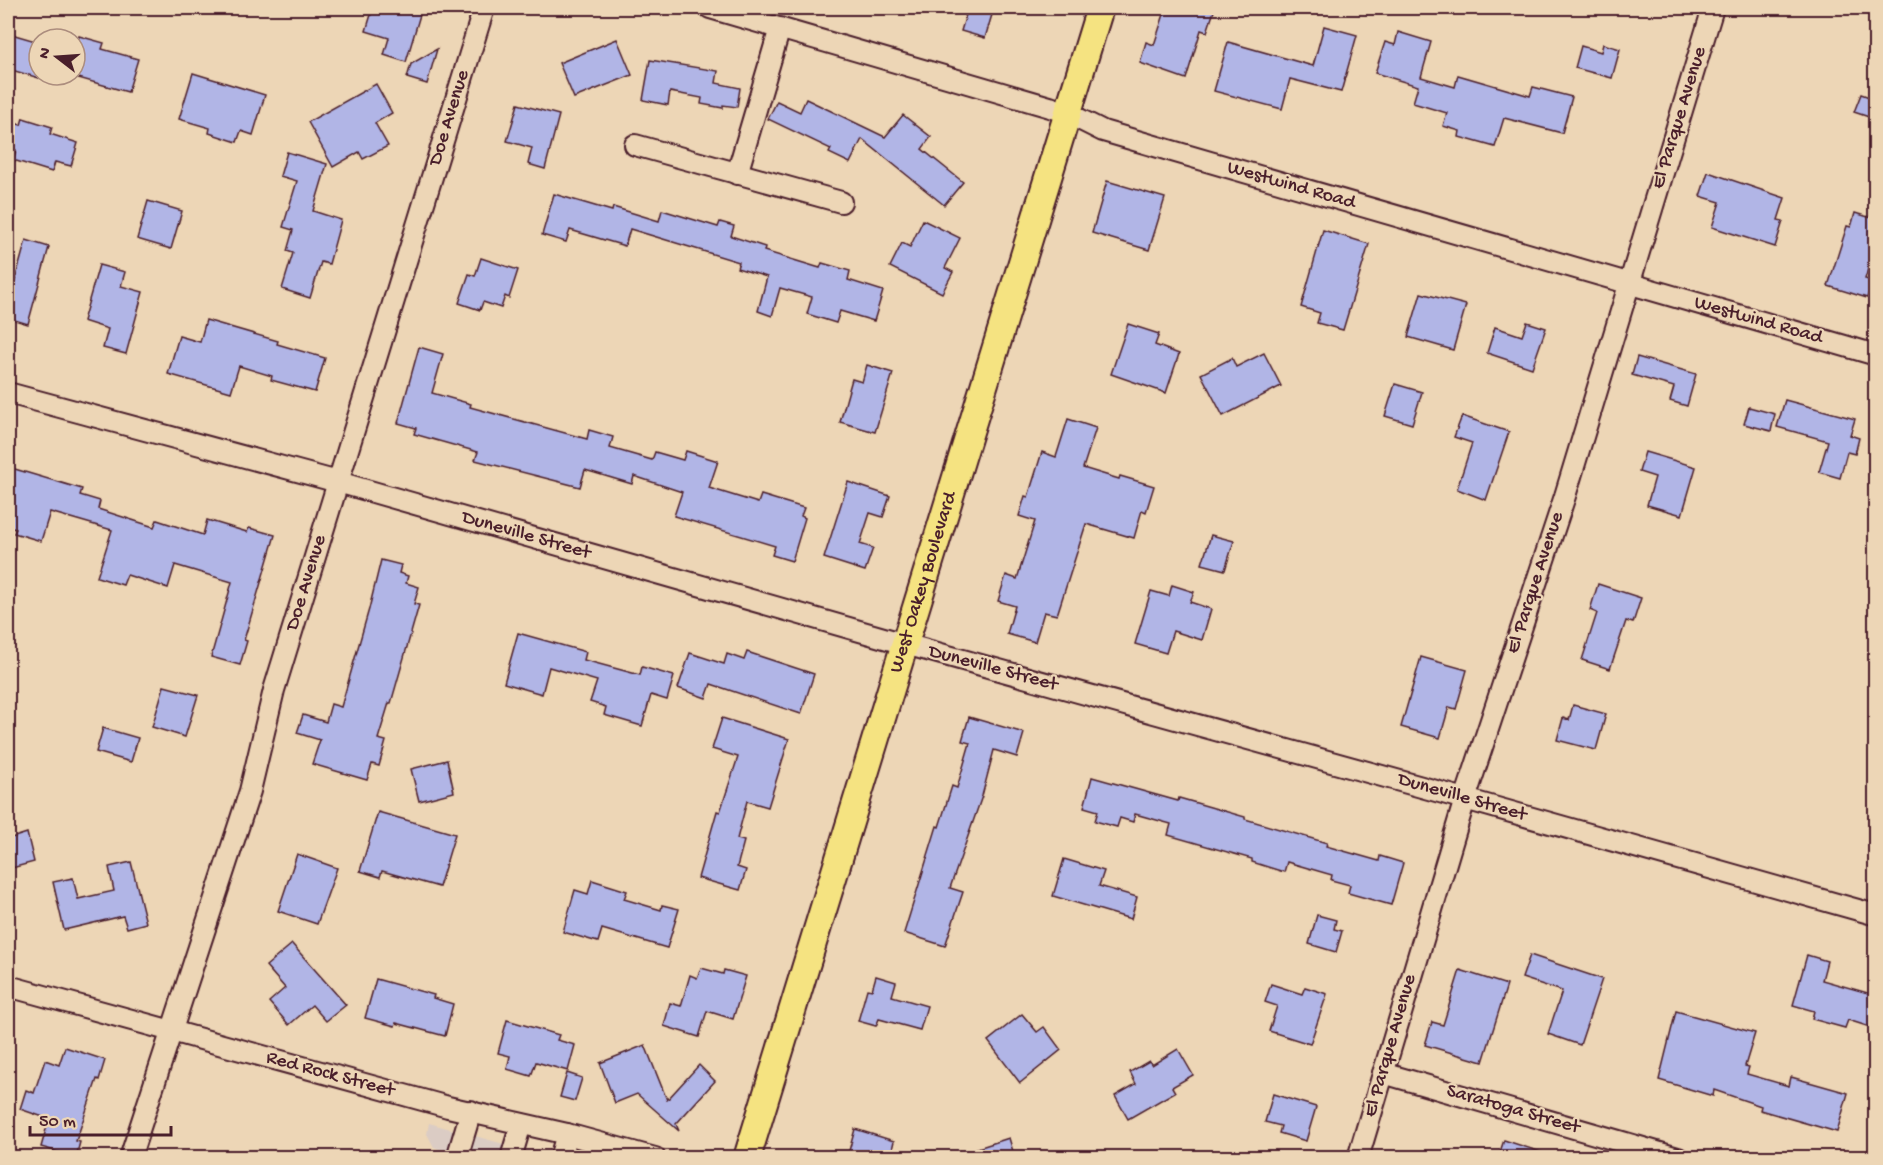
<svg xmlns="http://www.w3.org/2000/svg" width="1883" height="1165" font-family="'Gochi Hand',sans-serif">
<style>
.built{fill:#dbccc4}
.building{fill:#b1b5e6;stroke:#4a1f2b;stroke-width:1.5}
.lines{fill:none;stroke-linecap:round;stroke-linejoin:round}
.minor-casing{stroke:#4a1f2b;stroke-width:24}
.major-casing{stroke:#4a1f2b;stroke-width:30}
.minor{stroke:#edd6b6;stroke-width:20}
.major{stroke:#f5e381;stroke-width:26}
.labels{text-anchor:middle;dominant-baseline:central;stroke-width:4.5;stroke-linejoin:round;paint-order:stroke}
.street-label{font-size:20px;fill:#4a1f2b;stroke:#edd6b6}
</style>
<rect width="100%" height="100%" fill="#edd6b6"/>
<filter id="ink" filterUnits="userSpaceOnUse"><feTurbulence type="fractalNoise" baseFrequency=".0167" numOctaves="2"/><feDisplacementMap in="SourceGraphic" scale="12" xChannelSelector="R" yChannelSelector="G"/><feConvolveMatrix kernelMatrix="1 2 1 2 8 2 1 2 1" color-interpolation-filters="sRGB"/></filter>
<g filter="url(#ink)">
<!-- built -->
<polygon class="built" points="429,1123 550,1157 442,1157 444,1151 434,1147 427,1134"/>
<!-- building -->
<g class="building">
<polygon points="373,8 422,8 406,62 384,55 389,38 366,31"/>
<polygon points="968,8 994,8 985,38 961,31"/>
<polygon points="1166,8 1215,8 1207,32 1201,30 1186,79 1140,63 1146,42 1154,45"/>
<polygon points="1324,26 1357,35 1341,92 1290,79 1282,109 1214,91 1228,42 1313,66"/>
<polygon points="1398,32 1431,42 1421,77 1455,87 1458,75 1530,96 1533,87 1572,97 1562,133 1504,118 1495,147 1459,137 1460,131 1443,126 1447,113 1413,103 1418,86 1375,73 1385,42 1395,45"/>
<polygon points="8,33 39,42 39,78 8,69"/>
<polygon points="79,36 104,43 102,49 138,59 128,92 75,77 75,51"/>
<polygon points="617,39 632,75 574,98 559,63"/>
<polygon points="1603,44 1620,49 1612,78 1575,68 1581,46 1601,52"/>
<polygon points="437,49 427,84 407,78 411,64"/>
<polygon points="650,60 718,71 716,83 740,88 737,107 723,105 723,108 701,104 702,98 670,92 668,105 643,100"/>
<polygon points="193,73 265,95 253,135 241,131 237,142 209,133 210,128 179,119"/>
<polygon points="376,84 392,113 375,123 388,146 363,159 359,152 333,167 308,122"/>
<polygon points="1861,94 1875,99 1875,109 1872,118 1854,112"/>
<polygon points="806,99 885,137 903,115 931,137 922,149 963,182 944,205 862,139 850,163 829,153 831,149 768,119 777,101 800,112"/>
<polygon points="518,104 559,115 545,169 528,164 532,148 507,141"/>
<polygon points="23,118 52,127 50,134 78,143 71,166 55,162 52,172 13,160 16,150 8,148 8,121 21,125"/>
<polygon points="287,152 327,164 313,211 341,220 329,264 321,262 310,298 282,289 293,253 287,251 293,230 283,227 297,181 280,176"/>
<polygon points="1708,172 1785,198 1778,220 1783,221 1775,247 1712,227 1720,202 1700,196"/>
<polygon points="1107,181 1165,198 1149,250 1092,233"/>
<polygon points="554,194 612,211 613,207 659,221 662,210 718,227 720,222 734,226 731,236 765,247 764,251 820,268 822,263 850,271 848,280 883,291 874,321 840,311 836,323 807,314 812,297 780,288 772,316 758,311 767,277 737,268 739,262 630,229 625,246 570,230 566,242 542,235"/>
<polygon points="148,201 182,211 171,249 137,239"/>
<polygon points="1855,213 1875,219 1875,246 1865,279 1873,281 1867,298 1828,286 1847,226 1851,227"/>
<polygon points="923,220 960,238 945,268 953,272 942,293 890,267 902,243 910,247"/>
<polygon points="1323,230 1369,244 1343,330 1317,323 1320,313 1301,307"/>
<polygon points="26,240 49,247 28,324 8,318 8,278 15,280"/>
<polygon points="481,258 518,270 509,298 505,296 501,308 483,302 480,310 459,303 469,274 475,276"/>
<polygon points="99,265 125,272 121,286 143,292 126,354 103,348 108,329 83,321"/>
<polygon points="1421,293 1466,305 1453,350 1408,337"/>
<polygon points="206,320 278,341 277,344 325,358 315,392 271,380 272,376 239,366 231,392 168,374 179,336 200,342"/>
<polygon points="1527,322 1546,328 1532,368 1487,353 1495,327 1522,336"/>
<polygon points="1128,324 1159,334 1155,345 1179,354 1166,393 1111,374"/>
<polygon points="419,347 443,354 432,393 471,404 470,407 587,439 589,430 613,437 610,448 652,460 655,452 683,460 686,451 718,461 709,488 758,503 761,495 804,508 801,516 805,518 792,561 772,555 775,546 674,516 682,492 634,476 632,484 585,470 580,487 475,460 478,452 414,434 416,428 398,423"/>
<polygon points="1264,353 1281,386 1223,416 1201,374 1232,358 1236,367"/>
<polygon points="1637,357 1696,374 1687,406 1670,401 1674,387 1632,375"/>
<polygon points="867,365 893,373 875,432 840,422 852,379 862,382"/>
<polygon points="1395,384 1422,392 1412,424 1385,416"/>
<polygon points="1785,400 1855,419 1850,435 1859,438 1855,454 1847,452 1840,478 1819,472 1828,441 1777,427"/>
<polygon points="1749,407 1775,414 1771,431 1744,424"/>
<polygon points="1462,416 1509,432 1486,500 1457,489 1472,443 1454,437"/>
<polygon points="1068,419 1096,428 1083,468 1119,479 1120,476 1154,486 1146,512 1142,510 1134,538 1086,524 1057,615 1044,612 1035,642 1007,634 1015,606 998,601 1006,575 1017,579 1035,521 1019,516 1025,496 1028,497 1042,452 1056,457"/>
<polygon points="1645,452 1696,467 1682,515 1647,505 1655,477 1639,472"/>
<polygon points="8,467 82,489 80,495 100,501 98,509 154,527 157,520 203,535 207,520 247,532 249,528 275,535 244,640 247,641 240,665 211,657 232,582 175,565 168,588 127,575 123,585 97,577 112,530 50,512 41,541 14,533 16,529 8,527"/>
<polygon points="848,482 890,496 883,517 870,513 860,544 873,548 865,571 824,558"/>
<polygon points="1211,535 1234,541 1225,570 1202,564"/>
<polygon points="381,560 401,565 399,573 408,576 406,583 419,587 414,604 419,605 391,703 389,703 378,739 386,741 379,766 372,764 367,780 312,764 320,740 297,733 303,715 326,722 331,704 341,707 369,609"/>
<polygon points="1598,584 1641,598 1633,623 1626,621 1610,669 1582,660 1597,613 1590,610"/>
<polygon points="1172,585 1194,592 1190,602 1211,609 1202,640 1173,631 1166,653 1135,644 1151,591 1169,596"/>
<polygon points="518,633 586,652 584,660 640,675 642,667 674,676 667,700 651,695 642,726 604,715 606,707 590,702 597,681 549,667 542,694 504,683"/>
<polygon points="747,652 814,674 801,714 711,684 706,698 678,688 690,653 724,664 727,654 744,660"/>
<polygon points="1421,657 1467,670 1456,709 1449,707 1440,738 1401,727"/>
<polygon points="164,686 198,695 185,737 152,727"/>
<polygon points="1573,705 1606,714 1596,750 1557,740 1563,718 1569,720"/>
<polygon points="969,717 1024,733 1017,757 994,750 982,796 950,888 963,892 945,946 904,933 937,826 939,827 952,786 957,788 970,743 962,741"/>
<polygon points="722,718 789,739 768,807 747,801 737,839 744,841 737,867 746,870 740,890 698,878 717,811 720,812 738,757 712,749"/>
<polygon points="103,728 138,738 131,762 96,752"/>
<polygon points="447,760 454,792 419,801 411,769"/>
<polygon points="1092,777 1178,801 1179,798 1245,817 1245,819 1327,843 1326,846 1379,861 1380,856 1403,863 1391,905 1348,893 1350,885 1331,880 1332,875 1287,862 1284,872 1252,862 1252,859 1168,835 1171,824 1135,814 1133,822 1120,818 1117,827 1095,821 1098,811 1084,807"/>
<polygon points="378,812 455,834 439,887 382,871 380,877 360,871"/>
<polygon points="27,833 34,862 8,869 8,839"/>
<polygon points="297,854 337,868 317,924 278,911"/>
<polygon points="1064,859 1104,871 1099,886 1137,897 1131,919 1053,896"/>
<polygon points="131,862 146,923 127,928 123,916 64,930 53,882 73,878 78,899 114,891 109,867"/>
<polygon points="592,880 627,891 624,899 661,910 662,905 679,909 667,948 602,929 598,942 563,932 575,890 588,894"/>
<polygon points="1317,915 1336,920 1334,929 1342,931 1336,952 1309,944"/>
<polygon points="292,944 346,1005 326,1021 312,1005 289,1025 269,1002 285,988 266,966"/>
<polygon points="1530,955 1602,979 1580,1045 1548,1034 1562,991 1522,978"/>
<polygon points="1807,955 1827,961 1822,980 1875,995 1875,1008 1870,1027 1848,1020 1845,1028 1812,1019 1814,1011 1793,1005"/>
<polygon points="701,968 723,974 724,970 746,976 733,1019 707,1011 699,1037 664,1026 670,1003 681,1006 690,975 697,978"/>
<polygon points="1460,970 1507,985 1483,1062 1425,1045 1432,1022 1443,1025"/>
<polygon points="876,976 896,982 892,996 927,1006 920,1030 879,1019 876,1026 858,1021 867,989 872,990"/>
<polygon points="376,979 434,995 433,998 453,1004 445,1036 396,1023 395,1026 365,1018"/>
<polygon points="1271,984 1302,994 1305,987 1327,994 1310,1044 1269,1031 1277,1006 1265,1002"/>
<polygon points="1676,1011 1755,1033 1745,1066 1749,1067 1747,1074 1789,1086 1791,1077 1848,1093 1837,1132 1760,1110 1761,1106 1714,1090 1713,1096 1659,1080"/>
<polygon points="1022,1014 1037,1032 1044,1027 1061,1050 1020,1083 988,1041"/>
<polygon points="507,1020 559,1035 557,1040 575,1045 568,1071 536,1062 531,1076 507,1069 510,1056 498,1053"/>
<polygon points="645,1045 667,1100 699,1065 715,1081 676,1124 679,1131 637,1094 615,1103 600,1063"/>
<polygon points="65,1047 105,1060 99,1080 97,1079 76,1141 80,1142 76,1157 41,1147 49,1119 20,1109 26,1090 34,1093 45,1060 59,1065"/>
<polygon points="1178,1049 1193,1075 1172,1087 1175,1092 1128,1119 1115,1096 1136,1084 1130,1072 1149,1061 1152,1065"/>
<polygon points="567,1073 582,1078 575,1101 560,1097"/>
<polygon points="1273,1094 1316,1107 1306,1141 1279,1133 1281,1126 1265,1122"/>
<polygon points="855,1129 894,1141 890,1158 847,1158"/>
<polygon points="1009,1138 1015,1158 960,1158 959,1154"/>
<polygon points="1504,1140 1547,1154 1547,1158 1498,1158"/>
</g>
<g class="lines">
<!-- minor casing -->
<g class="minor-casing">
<g id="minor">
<polyline points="710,8 1050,107 1067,113 1103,131 1876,355"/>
<polyline points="635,145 841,202"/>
<polyline points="737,174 780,28"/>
<polyline points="8,393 338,482 905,644 1465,799 1876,915"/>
<polyline points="8,986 448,1107 567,1134 655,1158"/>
<polyline points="1383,1073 1678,1158"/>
<polyline points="130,1158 250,791 274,690 484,8"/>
<polyline points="457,1158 471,1111"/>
<polyline points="511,1158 521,1124"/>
<polyline points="560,1158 567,1134"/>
<polyline points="1358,1158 1465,799 1565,496 1713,8"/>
</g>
</g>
<!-- major casing -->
<g class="major-casing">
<g id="major">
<path id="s1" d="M 747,1158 L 1100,8"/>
</g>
</g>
<!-- minor -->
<use href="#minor" class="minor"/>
<!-- major -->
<use href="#major" class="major"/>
</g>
</g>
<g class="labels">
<!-- street labels -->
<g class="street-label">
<text transform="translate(450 118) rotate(-73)">Doe Avenue</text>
<text transform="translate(1680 118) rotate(-73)">El Parque Avenue</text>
<text transform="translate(1291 186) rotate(16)">Westwind Road</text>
<text transform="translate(1758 321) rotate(16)">Westwind Road</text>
<text transform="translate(526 536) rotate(16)">Duneville Street</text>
<text transform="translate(307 583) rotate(-73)">Doe Avenue</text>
<text stroke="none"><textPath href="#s1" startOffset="602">West Oakey Boulevard</textPath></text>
<text transform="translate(1536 583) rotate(-72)">El Parque Avenue</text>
<text transform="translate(993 669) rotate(15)">Duneville Street</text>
<text transform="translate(1462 798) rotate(16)">Duneville Street</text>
<text transform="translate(1391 1046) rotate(-74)">El Parque Avenue</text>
<text transform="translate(330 1075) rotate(15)">Red Rock Street</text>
<text transform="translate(1513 1110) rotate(16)">Saratoga Street</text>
</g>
</g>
<!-- margin -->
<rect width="1883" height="1165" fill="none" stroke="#edd6b6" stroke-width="30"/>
<rect x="15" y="15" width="1853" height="1135" fill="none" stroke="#4a1f2b" stroke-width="2" filter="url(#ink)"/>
<!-- north arrow -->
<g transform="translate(57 57) rotate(287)"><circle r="28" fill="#edd6b6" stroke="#ac8d7e" stroke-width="1.5"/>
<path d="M0-4.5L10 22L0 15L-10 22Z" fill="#4a1f2b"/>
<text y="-9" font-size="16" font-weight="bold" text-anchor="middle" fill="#4a1f2b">N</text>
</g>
<!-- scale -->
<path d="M30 1126v9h141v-9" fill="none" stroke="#4a1f2b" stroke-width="3"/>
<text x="39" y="1126" font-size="18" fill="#4a1f2b" stroke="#edd6b6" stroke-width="4.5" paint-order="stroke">50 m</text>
</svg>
